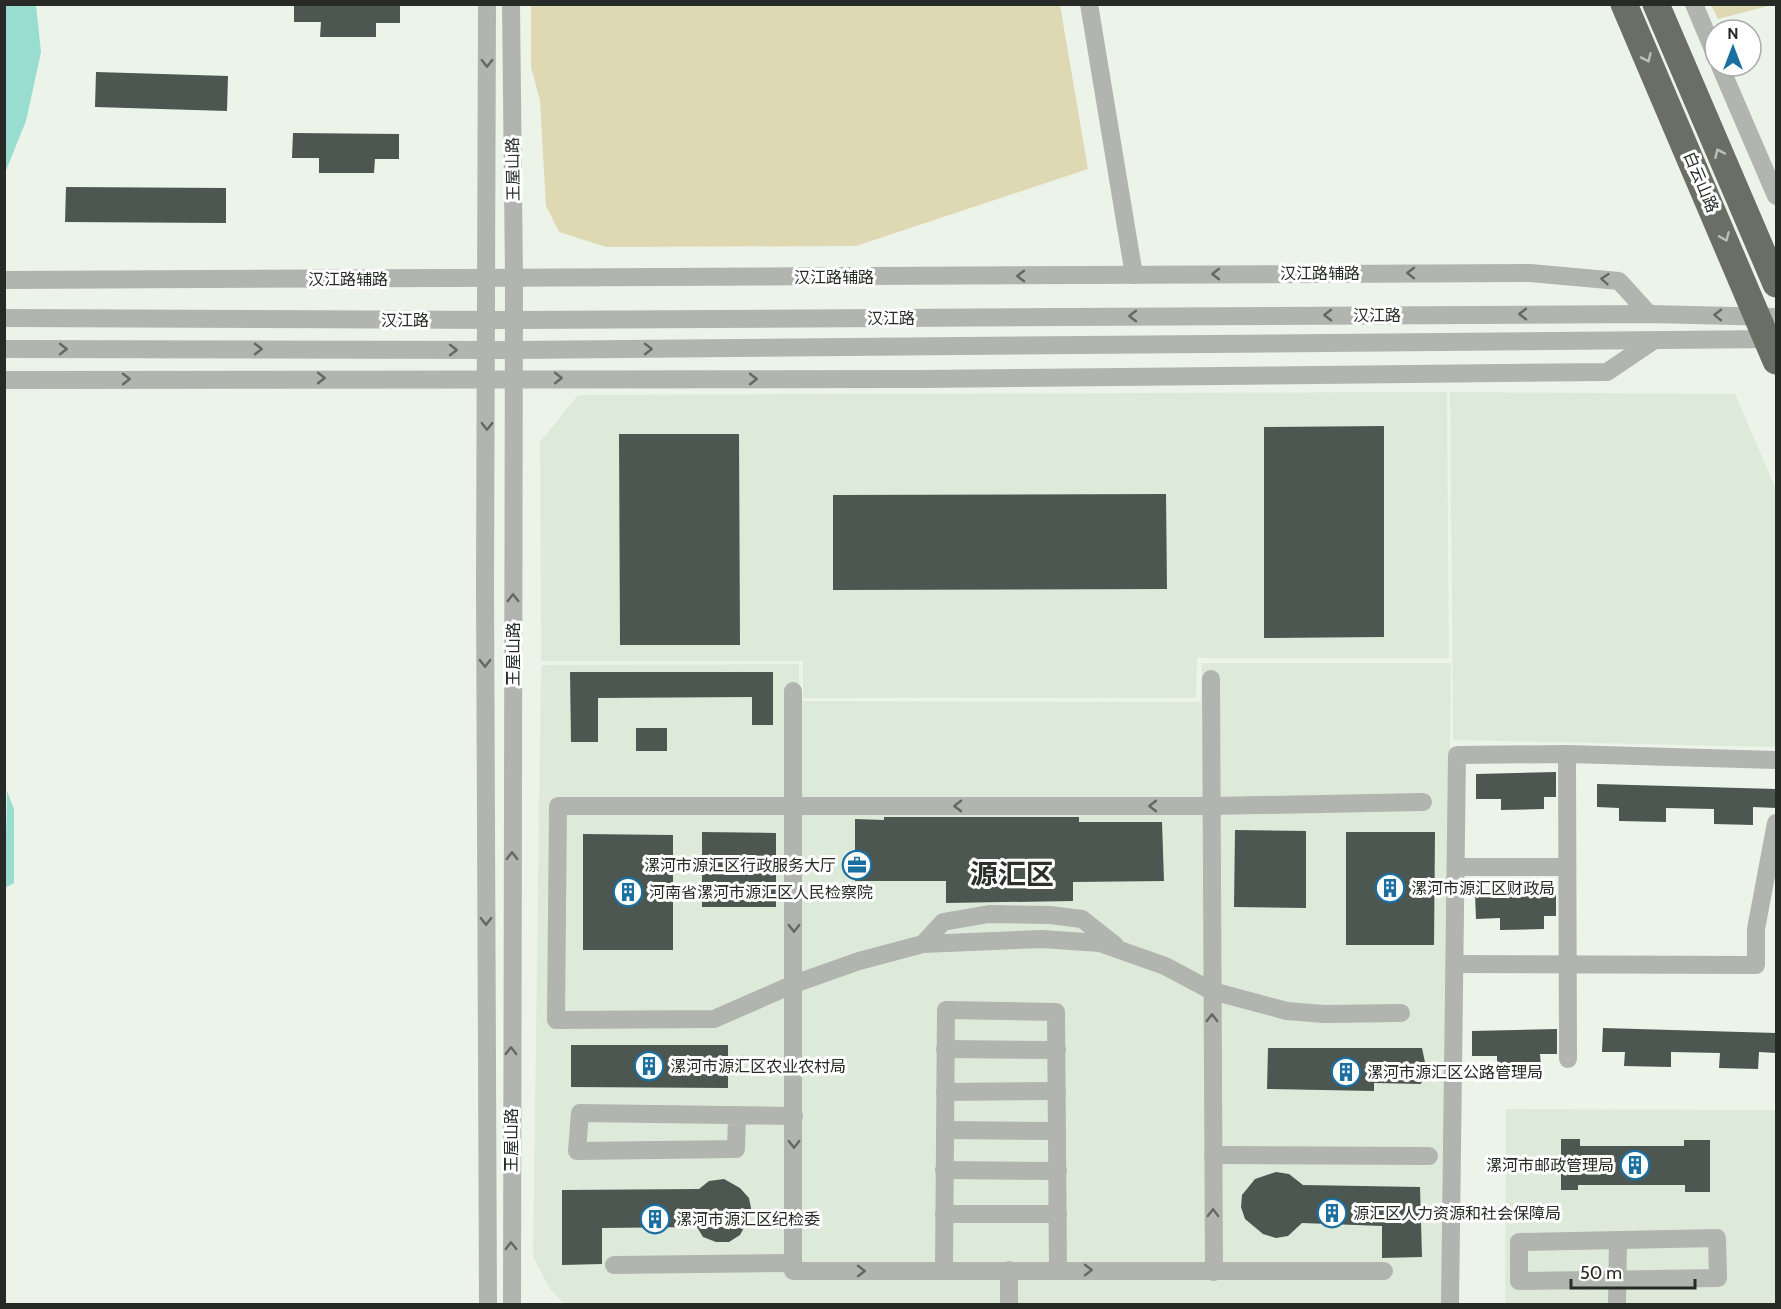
<svg xmlns="http://www.w3.org/2000/svg" width="1781" height="1309" font-family="Cabin,'Noto Sans SC',sans-serif">
<style>
.built{fill:#ddeada}
.green{fill:#ded9b3}
.water{fill:#98ddcf}
.building{fill:#4c5751}
.lines{fill:none;stroke-linecap:round;stroke-linejoin:round}
.minor{stroke:#b2b4af;stroke-width:18}
.highway{stroke:#6b6e64;stroke-width:27}
.oneway{stroke:#bcbeb9}
.oneway2{stroke:#666864}
.labels{text-anchor:middle;dominant-baseline:central;stroke-width:6;stroke-linejoin:round;paint-order:stroke}
.street-label{font-size:16px;fill:#272a27;stroke:#fff}
.poi-label{font-size:16px;fill:#272a27;stroke:#fff;text-anchor:start}
.town-label{font-size:28px;font-weight:bold;fill:#2b312a;stroke:#fff}
</style>
<rect width="100%" height="100%" fill="#ecf4ea"/>
<!-- built -->
<g class="built">
<polygon points="1447,392 1449,658 1197,658 1196,698 803,698 803,661 541,661 540,442 578,395"/>
<polygon points="1450,392 1735,394 1776,489 1776,747 1453,740"/>
<polygon points="1202,663 1451,663 1443,1304 564,1304 550,1289 533,1257 541,665 799,664 799,701 1201,702"/>
<polygon points="1506,1109 1776,1110 1776,1304 1505,1304"/>
</g>
<!-- green -->
<g class="green">
<polygon points="531,5 1060,5 1088,169 856,246 606,247 559,232 546,206 540,101 531,67"/>
<polygon points="1711,5 1772,5 1718,19"/>
</g>
<!-- water -->
<g class="water">
<polygon points="5,4 36,5 41,52 26,121 5,173"/>
<polygon points="7,791 14,809 14,883 5,888"/>
</g>
<!-- building -->
<g class="building">
<polygon points="294,4 400,4 400,23 376,23 376,37 320,37 321,22 294,22"/>
<polygon points="96,72 228,76 227,111 95,107"/>
<polygon points="293,133 399,134 399,159 375,159 374,173 319,173 319,158 292,158"/>
<polygon points="66,187 226,188 226,223 65,222"/>
<polygon points="1384,426 1384,637 1264,638 1264,427"/>
<polygon points="619,434 739,434 740,645 620,645"/>
<polygon points="1166,494 1167,589 833,590 833,495"/>
<polygon points="570,672 773,672 773,725 752,725 752,697 598,698 598,742 571,742"/>
<rect x="636" y="728" width="31" height="23"/>
<polygon points="1556,772 1556,797 1544,797 1544,809 1501,810 1501,799 1476,799 1476,774"/>
<polygon points="1597,784 1776,789 1776,808 1753,807 1753,825 1714,824 1714,809 1666,808 1666,822 1619,821 1619,808 1597,807"/>
<polygon points="884,817 1079,817 1079,822 1162,822 1164,881 1073,882 1073,901 946,903 946,881 855,881 855,819 884,820"/>
<polygon points="1235,830 1306,831 1306,908 1234,907"/>
<polygon points="702,832 776,833 776,907 702,907"/>
<polygon points="1346,832 1435,832 1434,945 1346,945"/>
<polygon points="583,834 673,835 673,950 583,950"/>
<polygon points="1556,892 1556,916 1544,916 1544,929 1500,930 1500,918 1476,919 1475,894"/>
<polygon points="1603,1028 1776,1033 1776,1053 1759,1052 1758,1069 1719,1068 1720,1053 1671,1052 1671,1067 1624,1066 1625,1052 1602,1052"/>
<polygon points="1557,1029 1557,1054 1540,1054 1541,1066 1497,1067 1497,1056 1472,1056 1472,1031"/>
<polygon points="571,1045 728,1045 728,1088 571,1087"/>
<polygon points="1268,1048 1422,1048 1426,1067 1421,1084 1374,1083 1374,1091 1267,1089"/>
<polygon points="1561,1139 1580,1139 1580,1146 1684,1146 1684,1140 1710,1140 1710,1192 1685,1192 1685,1185 1578,1185 1578,1190 1561,1190"/>
<polygon points="1276,1172 1289,1174 1303,1185 1420,1187 1422,1257 1382,1258 1382,1226 1302,1223 1288,1236 1276,1238 1263,1234 1245,1219 1241,1207 1242,1195 1255,1179"/>
<polygon points="724,1179 740,1188 749,1198 752,1213 740,1235 729,1242 716,1242 703,1237 697,1227 602,1228 602,1264 562,1265 562,1190 699,1189 709,1181"/>
</g>
<g class="lines">
<!-- minor -->
<g class="minor">
<polyline points="487,4 485,586 488,1304"/>
<polyline points="511,4 514,278 512,1304"/>
<polyline points="1089,4 1134,275"/>
<polyline points="1694,4 1715,54"/>
<polyline points="1720,66 1776,196"/>
<polyline points="4,280 1530,273 1619,281 1649,314"/>
<polyline points="4,318 514,320 1649,314 1776,317"/>
<polyline points="4,349 514,350 1776,339"/>
<polyline points="4,380 922,379 1607,372 1653,341"/>
<polyline points="1211,679 1214,1272"/>
<polyline points="793,691 793,1271 1384,1271"/>
<polyline points="1567,754 1568,1059"/>
<polyline points="1456,867 1567,867"/>
<polyline points="923,944 943,922 989,914 1050,915 1082,919 1115,945"/>
<polyline points="1455,964 1756,965 1756,929 1776,823"/>
<polyline points="1401,1013 1324,1014 1287,1011 1212,991 1165,966 1100,943 1042,939 923,944 859,961 794,984 714,1019 556,1020 558,806 1212,806 1423,802"/>
<polyline points="945,1049 1057,1050"/>
<polyline points="945,1092 1057,1091"/>
<polyline points="737,1116 736,1149 577,1151 580,1113 794,1116"/>
<polyline points="945,1130 1057,1131"/>
<polyline points="1213,1155 1429,1156"/>
<polyline points="944,1170 1058,1171"/>
<polyline points="944,1214 1058,1214"/>
<polygon points="1717,1238 1718,1278 1519,1281 1519,1242"/>
<polyline points="614,1265 793,1263"/>
<polyline points="944,1270 946,1010 1056,1012 1058,1270"/>
<polyline points="1009,1270 1009,1304"/>
<polyline points="1450,1304 1457,755 1567,754 1776,760"/>
<polyline points="1617,1304 1618,1240"/>
</g>
<!-- highway -->
<g class="highway">
<polyline points="1624,4 1776,361"/>
<polyline points="1656,4 1776,284"/>
</g>
</g>
<!-- one-way arrows -->
<defs><path id="oneway-chevron" d="M-2-3.5L2.5 0L-2 3.5" fill="none" stroke-width="1.6" stroke-linecap="round" stroke-linejoin="round" transform="scale(1.5)"/></defs>
<g class="oneway">
<use href="#oneway-chevron" transform="translate(1647 58) rotate(66)"/>
<use href="#oneway-chevron" transform="translate(1719 153) rotate(-114)"/>
<use href="#oneway-chevron" transform="translate(1725 237) rotate(67)"/>
</g>
<g class="oneway2">
<use href="#oneway-chevron" transform="translate(487 63) rotate(90)"/>
<use href="#oneway-chevron" transform="translate(1411 273) rotate(180)"/>
<use href="#oneway-chevron" transform="translate(1216 274) rotate(180)"/>
<use href="#oneway-chevron" transform="translate(1021 276) rotate(180)"/>
<use href="#oneway-chevron" transform="translate(1605 279) rotate(-175)"/>
<use href="#oneway-chevron" transform="translate(1523 314) rotate(180)"/>
<use href="#oneway-chevron" transform="translate(1328 315) rotate(180)"/>
<use href="#oneway-chevron" transform="translate(1718 315) rotate(-179)"/>
<use href="#oneway-chevron" transform="translate(1133 316) rotate(180)"/>
<use href="#oneway-chevron" transform="translate(63 349)"/>
<use href="#oneway-chevron" transform="translate(258 349)"/>
<use href="#oneway-chevron" transform="translate(648 349)"/>
<use href="#oneway-chevron" transform="translate(453 350)"/>
<use href="#oneway-chevron" transform="translate(321 378)"/>
<use href="#oneway-chevron" transform="translate(558 378)"/>
<use href="#oneway-chevron" transform="translate(126 379)"/>
<use href="#oneway-chevron" transform="translate(753 379)"/>
<use href="#oneway-chevron" transform="translate(487 426) rotate(91)"/>
<use href="#oneway-chevron" transform="translate(513 598) rotate(-90)"/>
<use href="#oneway-chevron" transform="translate(485 663) rotate(90)"/>
<use href="#oneway-chevron" transform="translate(958 806) rotate(180)"/>
<use href="#oneway-chevron" transform="translate(1153 806) rotate(180)"/>
<use href="#oneway-chevron" transform="translate(512 856) rotate(-90)"/>
<use href="#oneway-chevron" transform="translate(486 921) rotate(90)"/>
<use href="#oneway-chevron" transform="translate(794 928) rotate(90)"/>
<use href="#oneway-chevron" transform="translate(1212 1018) rotate(-90)"/>
<use href="#oneway-chevron" transform="translate(511 1051) rotate(-90)"/>
<use href="#oneway-chevron" transform="translate(794 1144) rotate(90)"/>
<use href="#oneway-chevron" transform="translate(1213 1213) rotate(-90)"/>
<use href="#oneway-chevron" transform="translate(511 1246) rotate(-91)"/>
<use href="#oneway-chevron" transform="translate(1088 1270)"/>
<use href="#oneway-chevron" transform="translate(861 1271)"/>
</g>
<!-- icons -->
<defs>
<g id="office-ring" transform="scale(1.5)"><circle r="9.5" fill="#fff" stroke="#1b6fa0" stroke-width="1.5"/><path d="M-6-3h4V-5.5h4V-3h4V5H-6ZM-1-4.5V-3h2v-1.5ZM-6 0V1H6V0Z" fill="#1b6fa0"/></g>
<g id="building-ring" transform="scale(1.5)"><circle r="9.5" fill="#fff" stroke="#1b6fa0" stroke-width="1.5"/><path d="M-4-6H4V6H1V3H-1V6H-4ZM-2.5-4.3h1.7v1.8h-1.7ZM.8-4.3h1.7v1.8H.8ZM-2.5-1h1.7V.8h-1.7ZM.8-1h1.7V.8H.8Z" fill="#1b6fa0"/></g>
</defs>
<g fill-rule="evenodd">
<use href="#office-ring" x="857" y="865"/>
<use href="#building-ring" x="1390" y="888"/>
<use href="#building-ring" x="628" y="892"/>
<use href="#building-ring" x="649" y="1066"/>
<use href="#building-ring" x="1346" y="1072"/>
<use href="#building-ring" x="1635" y="1165"/>
<use href="#building-ring" x="1332" y="1213"/>
<use href="#building-ring" x="655" y="1219"/>
</g>
<g class="labels">
<!-- street labels -->
<g class="street-label">
<text transform="translate(513 169) rotate(-91)">王屋山路</text>
<text transform="translate(1701 182) rotate(67)">白云山路</text>
<text x="1320" y="273">汉江路辅路</text>
<text x="834" y="277">汉江路辅路</text>
<text x="348" y="279">汉江路辅路</text>
<text x="1377" y="315">汉江路</text>
<text x="891" y="318">汉江路</text>
<text x="405" y="320">汉江路</text>
<text transform="translate(513 654) rotate(-90)">王屋山路</text>
<text transform="translate(511 1140) rotate(-90)">王屋山路</text>
</g>
<!-- poi labels -->
<g class="poi-label">
<text x="836" y="865" text-anchor="end">漯河市源汇区行政服务大厅</text>
<text x="1411" y="888">漯河市源汇区财政局</text>
<text x="649" y="892">河南省漯河市源汇区人民检察院</text>
<text x="670" y="1066">漯河市源汇区农业农村局</text>
<text x="1367" y="1072">漯河市源汇区公路管理局</text>
<text x="1614" y="1165" text-anchor="end">漯河市邮政管理局</text>
<text x="1353" y="1213">源汇区人力资源和社会保障局</text>
<text x="676" y="1219">漯河市源汇区纪检委</text>
</g>
<!-- town labels -->
<g class="town-label">
<text x="1012" y="874">源汇区</text>
</g>
</g>
<!-- border -->
<rect width="1781" height="1309" fill="none" stroke="#272a27" stroke-width="12"/>
<!-- north arrow -->
<g transform="translate(1733 48)"><circle r="28" fill="#ffffff" stroke="#a9aaa9" stroke-width="1.5"/>
<path d="M0-4.5L10 22L0 15L-10 22Z" fill="#1b6fa0"/>
<text y="-9" font-size="16" font-weight="bold" text-anchor="middle" fill="#272a27">N</text>
</g>
<!-- scale -->
<path d="M1571 1279v9h124v-9" fill="none" stroke="#272a27" stroke-width="3"/>
<text x="1580" y="1279" font-size="18" fill="#272a27" stroke="#ffffff" stroke-width="4.5" paint-order="stroke">50 m</text>
</svg>
